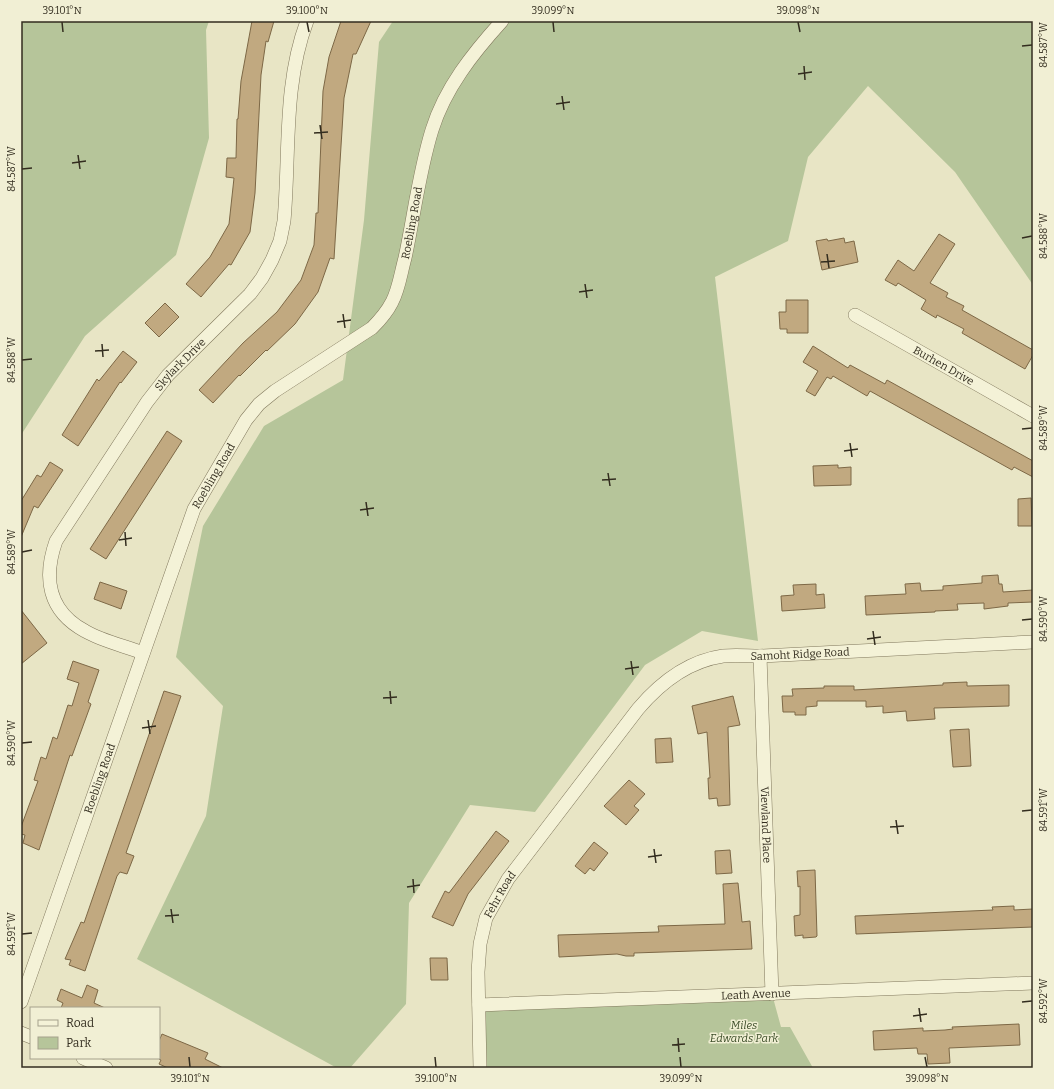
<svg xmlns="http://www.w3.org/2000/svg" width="1054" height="1089" font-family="Bitter,serif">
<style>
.green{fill:#b6c59a}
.building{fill:#c1a980;stroke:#7d6846}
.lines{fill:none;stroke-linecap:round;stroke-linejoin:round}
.street-casing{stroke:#81785d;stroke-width:14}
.street{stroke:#f4f2d7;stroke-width:13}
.ticks{fill:none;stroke:#332d1f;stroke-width:1.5}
.labels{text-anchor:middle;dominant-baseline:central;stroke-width:3;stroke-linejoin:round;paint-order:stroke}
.street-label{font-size:11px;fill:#332d1f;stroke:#f1efd4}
.park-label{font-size:11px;font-style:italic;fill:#3c4d29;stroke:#f1efd4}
.neatline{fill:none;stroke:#332d1f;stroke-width:1.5}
.ticks-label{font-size:10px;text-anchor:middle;fill:#332d1f}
</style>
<rect width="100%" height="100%" fill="#e8e5c5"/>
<!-- green -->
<g class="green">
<polygon points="21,21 209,21 206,30 209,138 176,255 85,336 21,435"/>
<polygon points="393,21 1033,21 1033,285 955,172 868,86 808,157 788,241 715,277 758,641 702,631 645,665 535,812 470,805 409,903 406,1004 350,1068 337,1068 137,959 206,816 223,706 176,657 203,526 264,426 343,380 364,220 379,42"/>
<polygon points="772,994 781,1027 790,1027 813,1068 480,1068 479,1005"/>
</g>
<!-- building -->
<g class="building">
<polygon points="252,21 274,21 268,42 266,41 261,75 255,193 250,232 231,265 229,264 201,297 186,284 210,257 229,224 234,178 226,177 227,158 236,158 237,119 238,119 241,81"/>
<polygon points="341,21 371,21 356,54 353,54 344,98 334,259 330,258 318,292 295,324 267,351 266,350 240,376 239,375 213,403 199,390 243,343 277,312 301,280 314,245 316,213 318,213 323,91 329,57"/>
<polygon points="939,234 955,244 930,283 948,293 946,297 964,306 962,310 1033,350 1033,355 1025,369 962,333 964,329 937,315 936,318 921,309 926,300 898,283 896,286 885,280 898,260 914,271"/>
<polygon points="844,238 845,243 854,241 858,262 822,270 816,241 827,239 828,241"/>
<polygon points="786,300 808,300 808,333 787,333 787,329 780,329 779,312 786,312"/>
<polygon points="165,303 179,317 159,337 145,323"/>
<polygon points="813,346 848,368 850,365 885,384 887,380 1033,461 1033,477 1014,467 1012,470 870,391 867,396 833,376 831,379 827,377 815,396 806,391 818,371 803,362"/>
<polygon points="123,351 137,362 121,383 120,382 78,446 62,435 97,379 99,381"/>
<polygon points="167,431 182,441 106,559 90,549"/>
<polygon points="50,462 63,470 38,508 34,506 21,537 21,501 37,475 41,477"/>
<polygon points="838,465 838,468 851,467 851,485 814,486 813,466"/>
<polygon points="1031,498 1032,526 1018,526 1018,499"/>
<polygon points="998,575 999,584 1002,584 1003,592 1033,590 1033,602 1008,603 1008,606 984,609 984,603 957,604 958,610 935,611 935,612 866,615 865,596 906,594 905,584 920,583 921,591 943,590 943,586 982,583 982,576"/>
<polygon points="100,582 127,591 121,609 94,599"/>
<polygon points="816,584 816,595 824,594 825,608 782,611 781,596 794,595 793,585"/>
<polygon points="21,610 47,643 21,664"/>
<polygon points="73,661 99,670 88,702 91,704 72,756 70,755 39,850 23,843 25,835 21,834 21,827 38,781 34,780 41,757 46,759 53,737 57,739 68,705 72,706 79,683 67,679"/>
<polygon points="967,682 967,686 1009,685 1009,706 934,708 935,719 907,721 906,711 883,713 883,706 866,707 866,701 817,701 817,706 806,707 806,715 795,715 795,712 783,712 782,696 793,696 792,689 824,688 824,686 854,686 854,690 943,685 943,683"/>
<polygon points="164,691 181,696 126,853 134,856 127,874 120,872 117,876 85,971 69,965 71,960 65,959 81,922 84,923"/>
<polygon points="733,696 740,725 728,727 730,805 718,806 717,798 709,799 708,778 710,778 707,732 698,734 692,706"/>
<polygon points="969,729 971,766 953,767 950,730"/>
<polygon points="671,738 673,762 656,763 655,739"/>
<polygon points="629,780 645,794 634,806 639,810 626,825 604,806"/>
<polygon points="496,831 509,841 468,894 453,926 432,917 445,891 449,893"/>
<polygon points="594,842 608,853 594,871 590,868 585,874 575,866"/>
<polygon points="730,850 732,873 716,874 715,851"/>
<polygon points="815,870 817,936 816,937 803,938 803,935 795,936 794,916 800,915 800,886 798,887 797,871"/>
<polygon points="738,883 742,922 750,921 752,949 634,953 634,956 626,956 617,954 559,957 558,935 659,932 658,926 725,924 723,884"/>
<polygon points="1014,906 1014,910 1033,909 1033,927 856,934 855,916 993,910 992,907"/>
<polygon points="430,958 447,958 448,980 431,980"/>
<polygon points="87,985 98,990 94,1003 105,1008 61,1008 63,1003 57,1000 61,989 82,998"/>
<polygon points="1019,1024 1020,1045 949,1048 950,1063 928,1064 927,1054 918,1054 917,1048 874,1050 873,1031 923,1028 923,1031 945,1030 953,1029 952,1027"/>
<polygon points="162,1034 208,1053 205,1059 223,1068 168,1068 159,1064 161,1060 159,1059 159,1041"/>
</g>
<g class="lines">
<!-- street casing -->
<g class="street-casing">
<g id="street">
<path id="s1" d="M 855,315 L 1033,416"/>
<path id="s2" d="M 143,653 C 125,646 102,641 85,631 C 48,611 43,578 56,541 L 147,402 L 168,375 L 250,294 L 262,278 L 272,260 L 280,241 L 284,221 C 290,154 283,85 307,21"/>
<path id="s3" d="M 760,656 L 772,994"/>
<path id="s4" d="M 21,1002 L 194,509 L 246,420 L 259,404 L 275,391 L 372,328 C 380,320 387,312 392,302 C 399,289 401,272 405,258 C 414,216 419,172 432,130 C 445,88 473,53 502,21"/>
<path id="s5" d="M 479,1005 L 1033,983"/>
<polyline points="21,1033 31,1037"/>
<polyline points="83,1058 106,1068"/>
<path id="s6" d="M 480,1068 L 478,972 L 480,944 L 486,918 L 508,879 L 638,709 C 660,683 688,661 723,656 C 735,655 748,656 760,656 L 1033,642"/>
</g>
</g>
<!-- street -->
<use href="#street" class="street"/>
</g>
<!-- ticks -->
<path class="ticks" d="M 62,22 L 63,32M 307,22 L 309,32M 553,22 L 554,32M 798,22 L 800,32M 1022,46 L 1032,45M 804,66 L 805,80M 798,74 L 812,72M 562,96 L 564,110M 556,104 L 570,102M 320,125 L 322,139M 314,133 L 328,132M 78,155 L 80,169M 72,163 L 86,161M 22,169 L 32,168M 1022,238 L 1032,236M 827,254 L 829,268M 821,262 L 835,261M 585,284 L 587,298M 579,292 L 593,290M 343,314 L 345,328M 337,322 L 351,320M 102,344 L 103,357M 95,351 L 109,350M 22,360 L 32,359M 1022,429 L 1032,428M 850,443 L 852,457M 844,451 L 858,449M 608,473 L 610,486M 602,480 L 616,479M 366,502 L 368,516M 360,510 L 374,508M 125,532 L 126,546M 119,540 L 132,538M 22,552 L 32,550M 1022,620 L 1032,619M 873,631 L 875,645M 867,639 L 881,637M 631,661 L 633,675M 625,669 L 639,667M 390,691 L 391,704M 383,698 L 397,697M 148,720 L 150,734M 142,728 L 156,726M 22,743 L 32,742M 1022,811 L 1032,810M 896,820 L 898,834M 890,827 L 904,826M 654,849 L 656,863M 648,857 L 662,855M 413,879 L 414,893M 407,887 L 420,885M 171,909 L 173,923M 165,916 L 179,915M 22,934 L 32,933M 1022,1002 L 1032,1001M 919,1008 L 921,1022M 913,1016 L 927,1014M 678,1038 L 679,1052M 672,1045 L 685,1044M 189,1057 L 190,1067M 435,1057 L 436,1067M 680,1057 L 681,1067M 925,1057 L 927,1067"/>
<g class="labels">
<!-- street labels -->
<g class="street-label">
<text stroke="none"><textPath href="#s4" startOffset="897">Roebling Road</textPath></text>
<text stroke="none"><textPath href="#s2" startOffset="383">Skylark Drive</textPath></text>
<text stroke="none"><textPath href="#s1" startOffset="102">Burhen Drive</textPath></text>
<text stroke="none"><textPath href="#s4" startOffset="561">Roebling Road</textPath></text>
<text stroke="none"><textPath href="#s6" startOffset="589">Samoht Ridge Road</textPath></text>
<text stroke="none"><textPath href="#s4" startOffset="237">Roebling Road</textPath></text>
<text stroke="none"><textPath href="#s3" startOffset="169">Viewland Place</textPath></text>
<text stroke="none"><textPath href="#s6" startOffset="178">Fehr Road</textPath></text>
<text stroke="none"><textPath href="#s5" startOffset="277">Leath Avenue</textPath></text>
</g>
<!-- park labels -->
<g class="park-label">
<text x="744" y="1025">Miles<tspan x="744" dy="13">Edwards Park</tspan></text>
</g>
</g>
<!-- border -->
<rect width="1054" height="1089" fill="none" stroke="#f1efd4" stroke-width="44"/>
<!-- legend -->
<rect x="30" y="1007" width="130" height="52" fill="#f1efd4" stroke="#a5a18c"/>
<rect x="38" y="1020" width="20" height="6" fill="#f4f2d7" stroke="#a5a18c"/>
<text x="66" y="1027" font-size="12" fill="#332d1f">Road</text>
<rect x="38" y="1037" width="20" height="12" fill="#b6c59a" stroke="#a5a18c"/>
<text x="66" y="1047" font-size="12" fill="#332d1f">Park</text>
<rect x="22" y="22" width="1010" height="1045" class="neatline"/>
<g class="ticks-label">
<text x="62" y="14">39.101°N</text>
<text x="307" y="14">39.100°N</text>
<text x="553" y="14">39.099°N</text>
<text x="798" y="14">39.098°N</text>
<text transform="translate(1043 45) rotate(-90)" y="4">84.587°W</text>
<text transform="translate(11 169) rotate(-90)" y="4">84.587°W</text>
<text transform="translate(1043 236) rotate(-90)" y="4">84.588°W</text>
<text transform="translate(11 360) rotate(-90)" y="4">84.588°W</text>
<text transform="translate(1043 428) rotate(-90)" y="4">84.589°W</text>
<text transform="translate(11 552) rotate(-90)" y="4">84.589°W</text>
<text transform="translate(1043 619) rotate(-90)" y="4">84.590°W</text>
<text transform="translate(11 743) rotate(-90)" y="4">84.590°W</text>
<text transform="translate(1043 810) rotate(-90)" y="4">84.591°W</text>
<text transform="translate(11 934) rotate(-90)" y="4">84.591°W</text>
<text transform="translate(1043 1001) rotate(-90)" y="4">84.592°W</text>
<text x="190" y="1082">39.101°N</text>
<text x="436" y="1082">39.100°N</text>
<text x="681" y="1082">39.099°N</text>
<text x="927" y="1082">39.098°N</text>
</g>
</svg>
